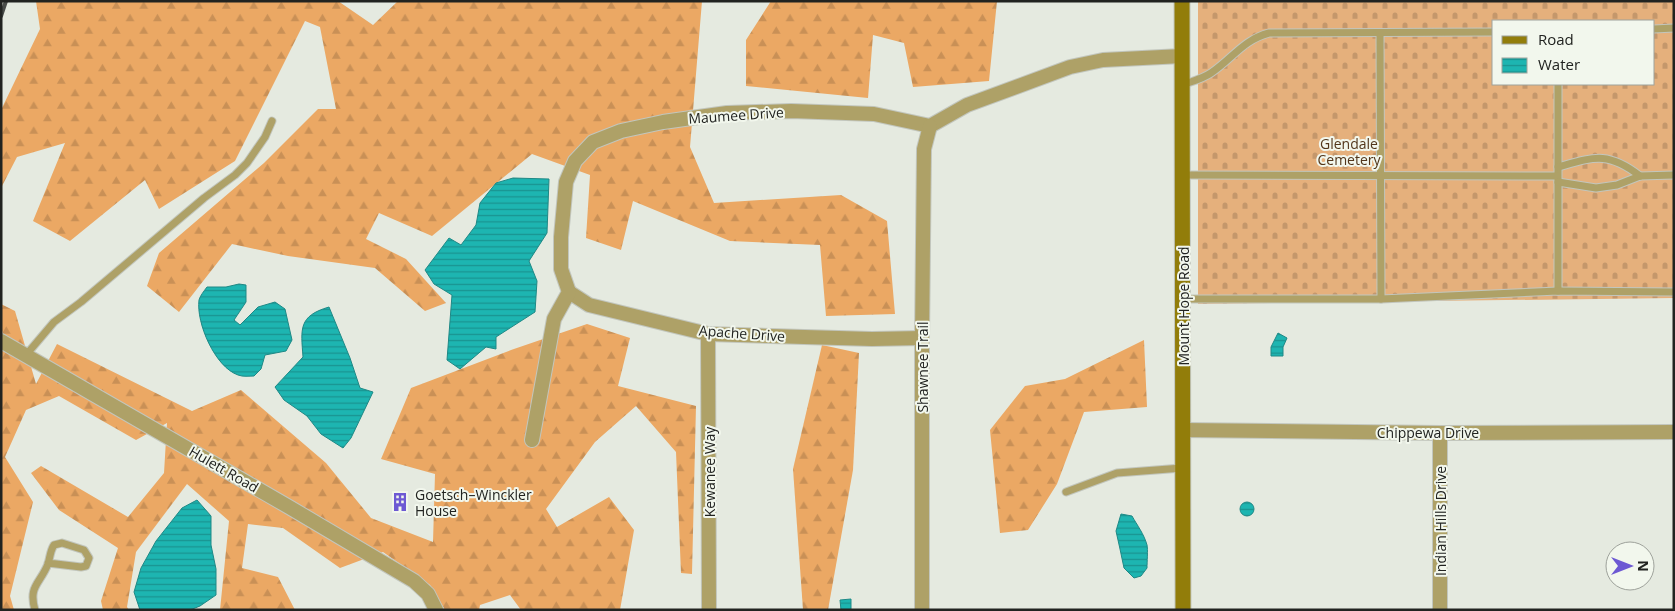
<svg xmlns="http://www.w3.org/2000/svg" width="1675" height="611" font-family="'Open Sans',sans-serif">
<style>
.forest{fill:url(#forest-firs)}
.cemetery{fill:url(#cemetery-stones);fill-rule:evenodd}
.water{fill:url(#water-rules);stroke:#1e8986}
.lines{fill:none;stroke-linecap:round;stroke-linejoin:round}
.lane-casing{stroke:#c2c6bd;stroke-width:9}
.street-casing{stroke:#c2c6bd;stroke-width:16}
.secondary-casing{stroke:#c2c6bd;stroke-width:17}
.lane{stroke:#aea167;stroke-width:7}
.street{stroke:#aea167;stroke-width:14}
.secondary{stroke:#927d0a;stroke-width:15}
.rail{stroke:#494c48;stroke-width:4}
.labels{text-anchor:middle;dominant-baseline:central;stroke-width:4;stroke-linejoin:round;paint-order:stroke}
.street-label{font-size:14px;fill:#212320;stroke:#f2f7ed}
.park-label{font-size:14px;fill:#52361a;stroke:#f2f7ed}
.poi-label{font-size:14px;fill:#212320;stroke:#f2f7ed;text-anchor:start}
</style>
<defs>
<pattern id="forest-firs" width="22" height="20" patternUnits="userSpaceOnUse" patternTransform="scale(1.25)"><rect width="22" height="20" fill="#eba864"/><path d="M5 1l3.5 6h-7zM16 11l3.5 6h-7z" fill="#c99056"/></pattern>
<pattern id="cemetery-stones" width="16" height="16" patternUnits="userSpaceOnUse" patternTransform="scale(1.25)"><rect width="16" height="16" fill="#e5b07c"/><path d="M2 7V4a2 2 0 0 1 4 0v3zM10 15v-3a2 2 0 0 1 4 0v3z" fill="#c4976b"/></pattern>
<pattern id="water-rules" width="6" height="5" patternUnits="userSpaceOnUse" patternTransform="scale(1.25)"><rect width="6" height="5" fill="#1db5b1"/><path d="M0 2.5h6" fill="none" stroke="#199390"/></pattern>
</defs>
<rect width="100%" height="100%" fill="#e5eae0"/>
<!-- forest -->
<g class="forest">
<polygon points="36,1 338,1 373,25 398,1 702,1 690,147 714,203 841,195 887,221 895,314 826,316 820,245 730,241 633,201 621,250 586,238 590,175 532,154 432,236 379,213 366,239 406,259 446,303 425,311 375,268 288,256 232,244 179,312 147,286 159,253 264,163 318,109 336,109 320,27 305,21 235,161 159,209 145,180 70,241 33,221 65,143 17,157 1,188 1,110 40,29"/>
<polygon points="771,1 997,1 989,81 913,87 904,43 873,35 868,98 746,86 746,40"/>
<polygon points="1,304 15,311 36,384 57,344 192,411 241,390 326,463 371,518 433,542 435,474 381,459 411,388 511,350 587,324 630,338 618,386 696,406 692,574 681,573 676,452 636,406 595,442 546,509 557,527 609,497 634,530 620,610 521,610 510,595 480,605 479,610 445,610 430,585 383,552 340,568 283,528 248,524 242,568 278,577 295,610 220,610 229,521 187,484 136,552 127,607 129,610 103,610 101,601 118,548 59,510 31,473 41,466 128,517 164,473 167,423 136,440 59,396 26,410 5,457 33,502 10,596 14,610 1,610 1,334 3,332 1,331"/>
<polygon points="1144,340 1147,407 1084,412 1057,484 1028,530 1000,533 990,430 1025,386 1065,379"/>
<polygon points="822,345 859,353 853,470 828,610 803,610 793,469"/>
</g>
<!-- cemetery -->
<path class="cemetery" d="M 1198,1 L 1674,1 L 1674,298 L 1198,304 ZM 1494,21 L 1654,21 L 1654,84 L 1494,84 Z"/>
<!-- water -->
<g class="water">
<polygon points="513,178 549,179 547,233 529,261 537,281 535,312 496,337 496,349 486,347 460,369 447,360 452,295 434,284 425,270 449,238 461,245 476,225 480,203 496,183"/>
<path d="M 239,284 L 246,285 L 246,302 L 234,320 L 240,325 L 258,307 L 275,302 L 285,309 L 292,340 L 286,351 L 265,355 L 261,369 L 254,376 C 249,376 243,377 238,375 C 215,367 196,323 199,300 C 200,296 204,291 207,287 L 226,287 Z"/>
<path d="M 329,307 L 350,358 L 360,388 L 373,392 L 351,438 L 343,448 L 321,434 L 307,416 L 284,400 L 275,387 L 303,357 C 301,329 298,316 329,307 Z"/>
<polygon points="1278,333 1287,338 1283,347 1283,356 1271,356 1271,347"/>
<polygon points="197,500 211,516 211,545 216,569 216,595 200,606 190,610 140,610 134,592 141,568 156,541 182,508"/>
<circle cx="1247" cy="509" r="7"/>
<path d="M 1121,514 L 1132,516 C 1137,525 1144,534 1147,545 C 1148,549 1147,563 1147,568 L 1141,576 L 1134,578 L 1124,568 L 1120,549 L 1116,531 Z"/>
<polygon points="851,599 851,610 841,610 840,600"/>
</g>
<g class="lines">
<!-- lane casing -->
<g class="lane-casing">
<g id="lane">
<polyline points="1654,29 1674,28"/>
<polyline points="1380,33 1381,299"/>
<polyline points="1558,84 1558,291"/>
<path d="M 1182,85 C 1193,81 1202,79 1211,73 C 1233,58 1243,40 1269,33 L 1494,32"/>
<path d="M 1558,167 C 1594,157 1608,151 1640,176"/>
<polyline points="1182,175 1557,176"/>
<polyline points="1558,182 1596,188 1617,185 1640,176 1674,175"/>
<polyline points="1183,299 1381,299 1558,291 1674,292"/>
<polyline points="26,355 54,322 81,302 204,198 235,175 247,163 265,137 272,121"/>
<polyline points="1066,492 1117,473 1182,468"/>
<path d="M 35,610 C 28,586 40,584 48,564 C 50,558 50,551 54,545 L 62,543 L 84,550 L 89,558 L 86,566 L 81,567 L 48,563"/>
</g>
</g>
<!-- street casing -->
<g class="street-casing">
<g id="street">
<polyline points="569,292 589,305 708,334 872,339 922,338"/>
<polyline points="708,334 709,610"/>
<polyline points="1,341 289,507 414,581 428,594 436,610"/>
<polyline points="1183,430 1440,433 1674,432"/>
<polyline points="1440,433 1440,610"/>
<polyline points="532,440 554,319 569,292 561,269 561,237 566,182 575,161 593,142 621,131 663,122 727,113 791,111 874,114 930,126 967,105 1070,67 1103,60 1182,56"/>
<polyline points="922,610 922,338 924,149 930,126"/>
</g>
</g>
<!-- secondary casing -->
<g class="secondary-casing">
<polyline id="secondary" points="1182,1 1183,610"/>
</g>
<!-- lane -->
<use href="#lane" class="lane"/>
<!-- street -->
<use href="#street" class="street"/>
<!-- secondary -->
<use href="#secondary" class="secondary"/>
<!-- rail -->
<polyline class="rail" points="1,16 6,1"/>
</g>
<!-- icons -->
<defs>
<g id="building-bare" transform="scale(1.5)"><path d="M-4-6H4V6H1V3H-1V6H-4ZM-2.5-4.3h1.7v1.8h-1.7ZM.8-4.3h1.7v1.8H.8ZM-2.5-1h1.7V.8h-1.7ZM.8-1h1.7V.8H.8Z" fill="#6d59d3" stroke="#f2f7ed" stroke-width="2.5" paint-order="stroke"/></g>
</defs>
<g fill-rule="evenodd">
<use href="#building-bare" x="400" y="502"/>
</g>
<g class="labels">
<!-- street labels -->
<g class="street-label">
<text transform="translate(736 115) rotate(-4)">Maumee Drive</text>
<text transform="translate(1183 306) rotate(-90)">Mount Hope Road</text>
<text transform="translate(742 333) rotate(4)">Apache Drive</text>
<text transform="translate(922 367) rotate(-90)">Shawnee Trail</text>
<text x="1428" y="432">Chippewa Drive</text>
<text transform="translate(224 469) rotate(30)">Hulett Road</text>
<text transform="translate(709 472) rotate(-90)">Kewanee Way</text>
<text transform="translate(1440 521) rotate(-90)">Indian Hills Drive</text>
</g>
<!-- park labels -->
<g class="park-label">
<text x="1349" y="143">Glendale<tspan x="1349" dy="16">Cemetery</tspan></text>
</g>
<!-- poi labels -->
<g class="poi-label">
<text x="415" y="494">Goetsch–Winckler<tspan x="415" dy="16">House</tspan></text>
</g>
</g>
<!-- border -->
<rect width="1675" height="611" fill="none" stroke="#212320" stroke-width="5"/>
<!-- legend -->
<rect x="1492" y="20" width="162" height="65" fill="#f2f7ed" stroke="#9ea29b"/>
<rect x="1502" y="36" width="25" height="8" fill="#927d0a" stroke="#9ea29b"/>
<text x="1538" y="45" font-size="15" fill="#212320">Road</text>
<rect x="1502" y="58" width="25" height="15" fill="url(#water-rules)" stroke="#9ea29b"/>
<text x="1538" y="70" font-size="15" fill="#212320">Water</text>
<!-- north arrow -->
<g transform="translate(1630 566) rotate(90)"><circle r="24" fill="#f2f7ed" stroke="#9ea29b"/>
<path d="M0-4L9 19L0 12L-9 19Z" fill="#6d59d3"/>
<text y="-8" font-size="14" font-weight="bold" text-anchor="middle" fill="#212320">N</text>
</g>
</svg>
